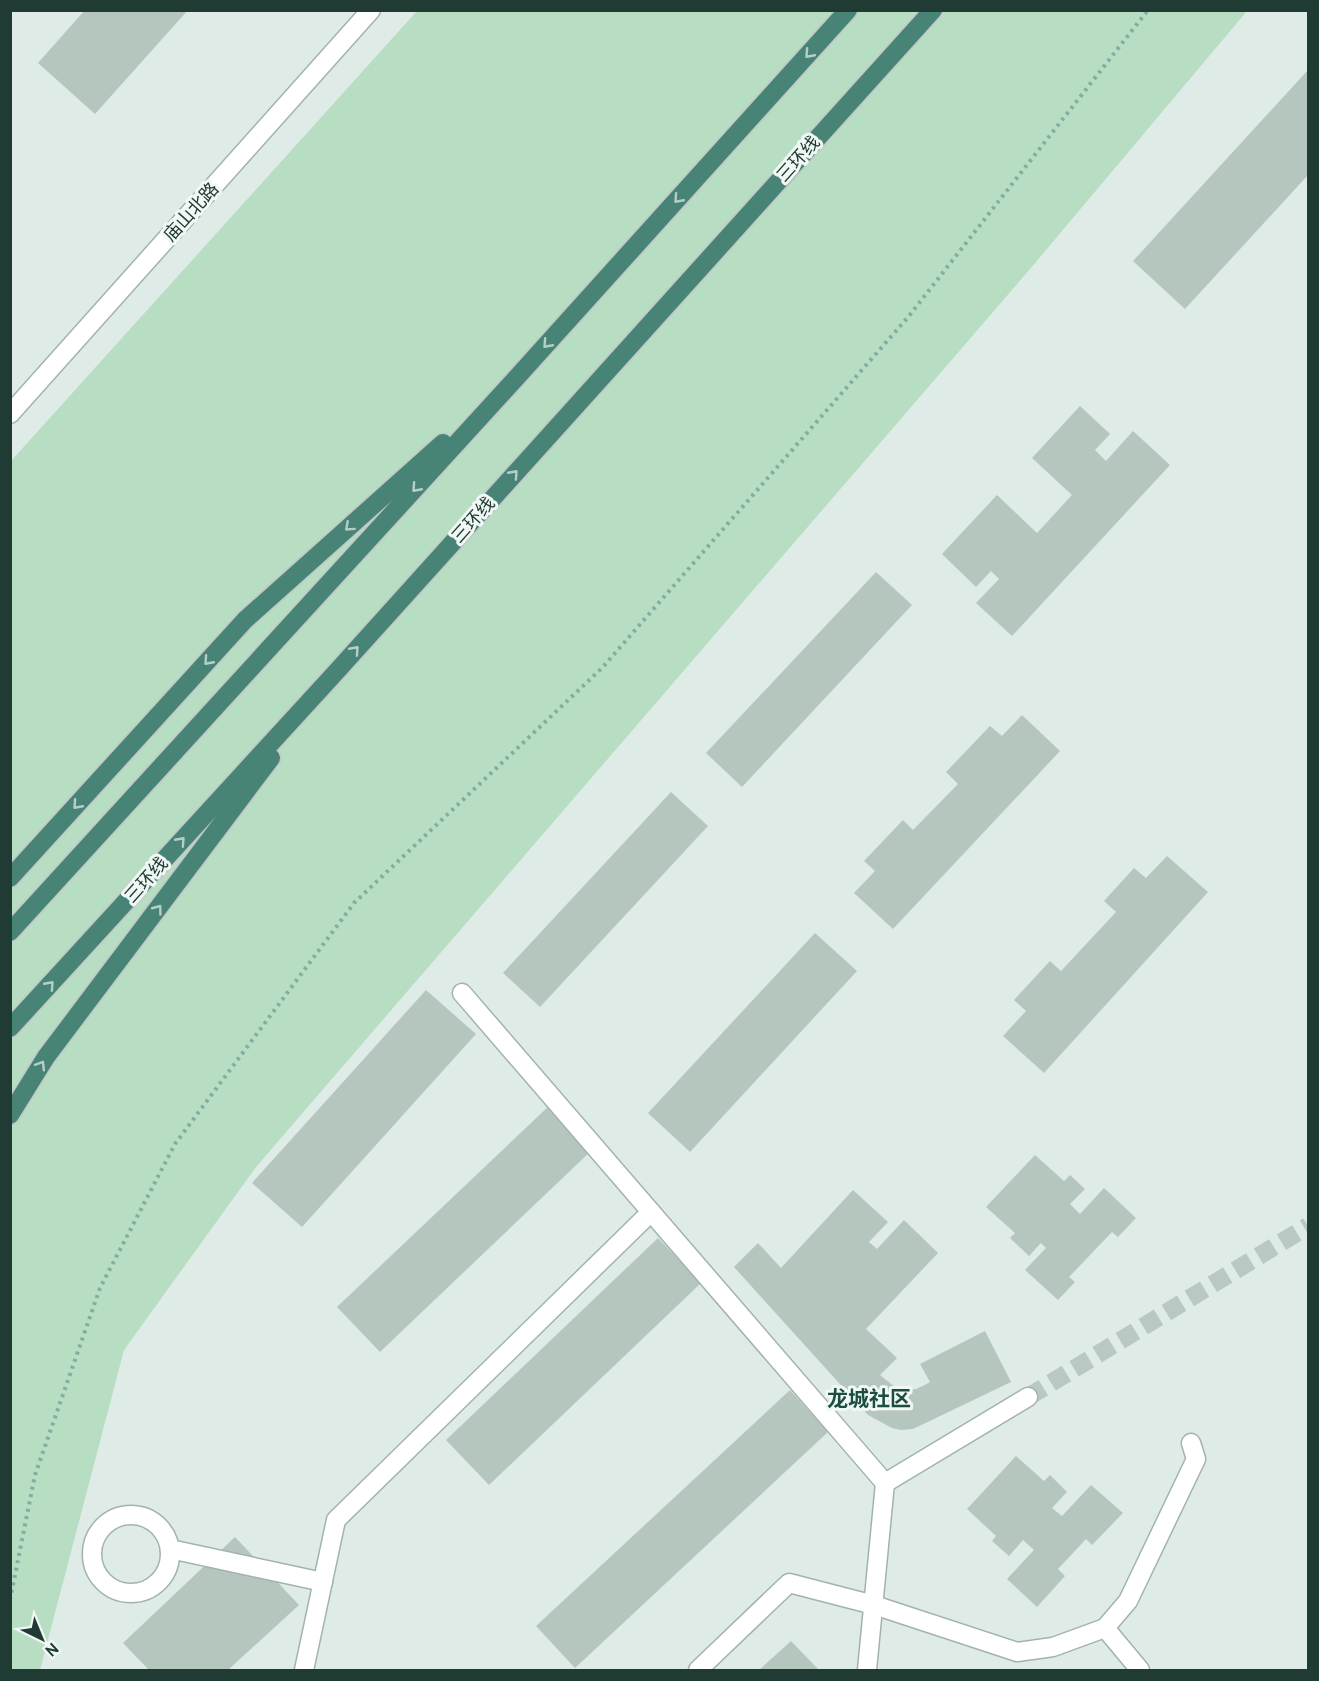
<svg xmlns="http://www.w3.org/2000/svg" width="1319" height="1681" font-family="Cabin,'Noto Sans SC',sans-serif">
<style>
.green{fill:#b7ddc2}
.building{fill:#b5c6bf}
.lines{fill:none;stroke-linecap:round;stroke-linejoin:round}
.minor-tunnel{stroke:#b9c8c2;stroke-width:18;stroke-dasharray:18 9;stroke-linecap:butt}
.minor-casing{stroke:#a2b3ad;stroke-width:21}
.trunk-casing{stroke:#c1c8c6;stroke-width:21}
.path{stroke:#7fafa0;stroke-width:4;stroke-dasharray:3 4.5;stroke-linecap:butt}
.minor{stroke:#fff;stroke-width:18}
.trunk{stroke:#478476;stroke-width:18}
.oneway{stroke:#b5cfc8}
.labels{text-anchor:middle;dominant-baseline:central;stroke-width:6;stroke-linejoin:round;paint-order:stroke}
.street-label{font-size:18px;fill:#203b34;stroke:#f0f7f4}
.quarter-label{font-size:21px;font-weight:bold;fill:#1c4d41;stroke:#f0f7f4}
</style>
<rect width="100%" height="100%" fill="#dfebe6"/>
<!-- green -->
<polygon class="green" points="417,11 1247,11 1030,269 256,1167 124,1350 40,1670 11,1670 11,461"/>
<!-- building -->
<g class="building">
<polygon points="85,10 188,10 95,114 38,63"/>
<polygon points="1308,70 1308,175 1185,309 1133,261"/>
<polygon points="1080,406 1110,434 1095,450 1106,461 1133,431 1170,465 1012,636 976,603 999,579 991,571 976,587 942,554 997,495 1037,533 1072,495 1032,458"/>
<polygon points="876,572 912,605 742,787 706,753"/>
<polygon points="1022,715 1060,751 893,929 854,893 875,871 864,861 903,820 913,830 958,784 946,772 990,726 1002,736"/>
<polygon points="671,792 708,826 540,1007 503,973"/>
<polygon points="1167,856 1208,892 1044,1073 1003,1036 1026,1011 1014,1000 1050,961 1061,971 1116,912 1104,901 1134,868 1146,878"/>
<polygon points="815,933 857,971 690,1152 648,1113"/>
<polygon points="426,990 476,1034 302,1227 252,1183"/>
<polygon points="550,1105 592,1150 380,1352 337,1307"/>
<polygon points="1035,1155 1064,1181 1070,1175 1085,1189 1070,1204 1080,1214 1104,1188 1136,1218 1118,1237 1112,1232 1069,1277 1075,1282 1058,1300 1025,1270 1046,1248 1041,1243 1029,1256 1010,1238 1015,1233 986,1207"/>
<polygon points="853,1190 888,1222 869,1242 877,1249 904,1220 938,1253 866,1329 897,1358 880,1375 895,1387 904,1390 916,1389 923,1386 930,1382 920,1364 985,1331 1011,1382 913,1429 901,1430 892,1428 868,1415 734,1267 758,1243 781,1268"/>
<polygon points="658,1238 701,1283 489,1485 446,1440"/>
<polygon points="790,1390 828,1432 575,1668 536,1626"/>
<polygon points="1016,1456 1044,1481 1050,1475 1067,1492 1052,1508 1062,1516 1091,1485 1123,1513 1092,1545 1086,1539 1058,1569 1065,1576 1037,1607 1007,1579 1034,1550 1023,1540 1009,1556 992,1541 996,1536 967,1509"/>
<polygon points="235,1537 299,1605 228,1670 149,1670 123,1643"/>
<polygon points="791,1641 819,1670 759,1670"/>
</g>
<g class="lines">
<!-- minor-tunnel -->
<polyline class="minor-tunnel" points="1028,1397 1308,1226"/>
<!-- minor casing -->
<g class="minor-casing">
<g id="minor">
<polyline points="10,414 371,10"/>
<polyline points="462,993 885,1483"/>
<circle cx="131" cy="1554" r="39"/>
<polyline points="170,1549 323,1582"/>
<polyline points="1105,1628 1140,1670"/>
<polyline points="304,1670 336,1520 651,1212"/>
<polyline points="698,1670 789,1583 874,1605 1017,1652 1053,1647 1105,1628 1128,1601 1196,1459 1191,1443"/>
<polyline points="867,1670 885,1483 1028,1397"/>
</g>
</g>
<!-- trunk casing -->
<g class="trunk-casing">
<g id="trunk">
<polyline points="10,878 245,620 443,443"/>
<polyline points="10,932 518,376 848,10"/>
<polyline points="10,1028 337,671 933,10"/>
<polyline points="10,1115 46,1057 271,758"/>
</g>
</g>
<!-- path -->
<polyline class="path" points="10,1600 35,1475 100,1288 175,1144 354,903 602,668 909,316 1148,10"/>
<!-- minor -->
<use href="#minor" class="minor"/>
<!-- trunk -->
<use href="#trunk" class="trunk"/>
</g>
<!-- one-way arrows -->
<defs><path id="oneway-chevron" d="M-2-3.5L2.5 0L-2 3.5" fill="none" stroke-width="1.6" stroke-linecap="round" stroke-linejoin="round" transform="scale(1.5)"/></defs>
<g class="oneway">
<use href="#oneway-chevron" transform="translate(809 54) rotate(132)"/>
<use href="#oneway-chevron" transform="translate(678 199) rotate(132)"/>
<use href="#oneway-chevron" transform="translate(547 344) rotate(132)"/>
<use href="#oneway-chevron" transform="translate(514 474) rotate(-48)"/>
<use href="#oneway-chevron" transform="translate(416 488) rotate(132)"/>
<use href="#oneway-chevron" transform="translate(349 527) rotate(138)"/>
<use href="#oneway-chevron" transform="translate(355 650) rotate(-48)"/>
<use href="#oneway-chevron" transform="translate(208 661) rotate(132)"/>
<use href="#oneway-chevron" transform="translate(77 805) rotate(132)"/>
<use href="#oneway-chevron" transform="translate(181 841) rotate(-48)"/>
<use href="#oneway-chevron" transform="translate(158 909) rotate(-53)"/>
<use href="#oneway-chevron" transform="translate(50 985) rotate(-48)"/>
<use href="#oneway-chevron" transform="translate(41 1065) rotate(-58)"/>
</g>
<g class="labels">
<!-- street labels -->
<g class="street-label">
<text transform="translate(798 159) rotate(-48)">三环线</text>
<text transform="translate(191 212) rotate(-48)">庙山北路</text>
<text transform="translate(473 520) rotate(-48)">三环线</text>
<text transform="translate(146 880) rotate(-48)">三环线</text>
</g>
<!-- quarter labels -->
<g class="quarter-label">
<text x="869" y="1398">龙城社区</text>
</g>
</g>
<!-- border -->
<rect width="1319" height="1681" fill="none" stroke="#203b34" stroke-width="24"/>
<!-- north arrow -->
<g transform="translate(42 1639) rotate(137)" stroke="#f0f7f4" stroke-width="4.5" paint-order="stroke">
<path d="M0-4.5L10 22L0 15L-10 22Z" fill="#203b34"/>
<text y="-9" font-size="16" font-weight="bold" text-anchor="middle" fill="#203b34">N</text>
</g>
</svg>
